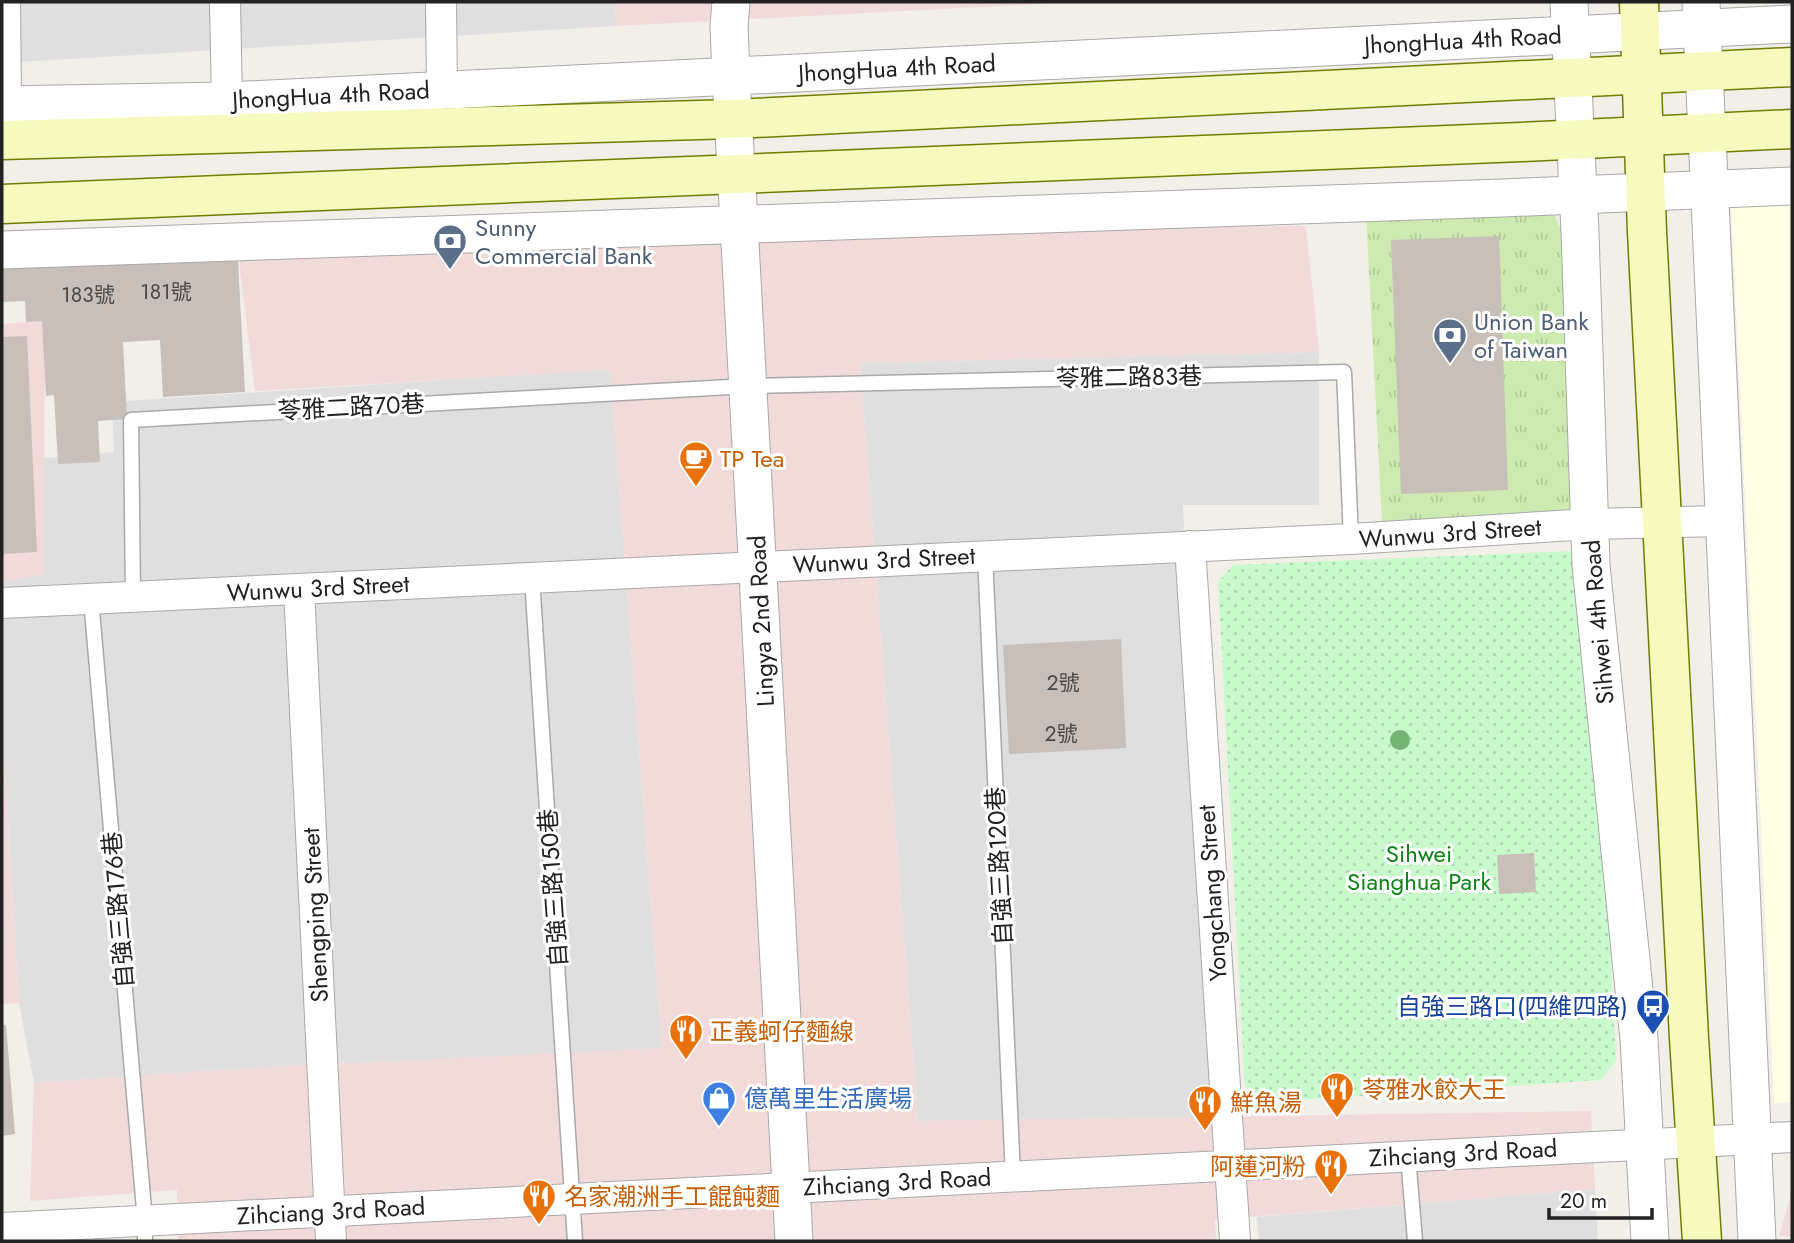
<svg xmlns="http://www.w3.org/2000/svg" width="1794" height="1243" font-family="Jost,'Noto Sans TC',sans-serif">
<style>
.residential{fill:#e0dfdf}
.commercial{fill:#f2dad9}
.education{fill:#ffffe5}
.grass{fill:url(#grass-tufts)}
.park{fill:url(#park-dots)}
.building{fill:#c7bfb8}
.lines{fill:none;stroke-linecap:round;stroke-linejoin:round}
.service-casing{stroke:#a9a9a9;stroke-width:17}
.minor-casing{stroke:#a9a9a9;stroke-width:32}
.tertiary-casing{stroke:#a9a9a9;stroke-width:39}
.secondary-casing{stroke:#707d05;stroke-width:41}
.service{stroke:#fff;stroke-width:14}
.minor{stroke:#fff;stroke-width:30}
.tertiary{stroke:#fff;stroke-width:37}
.secondary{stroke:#f7fabf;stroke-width:38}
.tree{fill:#74b475}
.labels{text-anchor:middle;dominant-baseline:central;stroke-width:6;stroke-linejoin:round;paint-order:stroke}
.number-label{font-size:21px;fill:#4b4948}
.street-label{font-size:24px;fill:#222;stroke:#fff}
.service-label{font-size:24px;fill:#4e5e75;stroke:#fff;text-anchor:start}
.food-label{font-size:24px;fill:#c56008;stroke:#fff;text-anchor:start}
.park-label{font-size:24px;fill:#0c8416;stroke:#fff}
.transit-label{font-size:24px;fill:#164399;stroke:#fff;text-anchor:end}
.shop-label{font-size:24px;fill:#366cbe;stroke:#fff;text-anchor:start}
</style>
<defs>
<pattern id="grass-tufts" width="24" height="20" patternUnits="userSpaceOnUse" patternTransform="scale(1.75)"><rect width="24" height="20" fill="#cdebb0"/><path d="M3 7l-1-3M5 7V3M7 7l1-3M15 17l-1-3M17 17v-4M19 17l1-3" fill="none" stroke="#b0c997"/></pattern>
<pattern id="park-dots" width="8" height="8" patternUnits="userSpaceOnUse" patternTransform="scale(1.75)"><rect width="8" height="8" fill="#c8facc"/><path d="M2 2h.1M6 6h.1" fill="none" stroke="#acd6af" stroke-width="1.8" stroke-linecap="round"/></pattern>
</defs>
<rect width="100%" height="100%" fill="#f2efe9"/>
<!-- residential -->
<g class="residential">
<polygon points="2,2 615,2 616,26 2,63"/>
<polygon points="1319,352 1319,505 1183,505 1213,1117 918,1121 860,363"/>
<polygon points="610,369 662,1049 251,1068 34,1083 19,1003 2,723 2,581 44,574 44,458 114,452 112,402"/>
<polygon points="1595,1189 1598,1241 1259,1241 1257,1217"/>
</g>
<!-- commercial -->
<g class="commercial">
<polygon points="615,2 1077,2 616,26"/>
<polygon points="1306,226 1319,352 860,363 918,1121 1591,1111 1595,1189 1215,1220 1216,1241 178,1241 177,1190 30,1201 34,1083 251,1068 662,1048 610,370 255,391 238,254 1166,227"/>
<polygon points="45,320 44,574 2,581 2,324"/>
<polygon points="2,723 19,1003 2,1004"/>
<polygon points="1792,1192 1792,1236 1779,1236"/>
</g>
<!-- education -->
<polygon class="education" points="1792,200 1792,1102 1774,1103 1731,202"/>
<!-- grass -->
<polygon class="grass" points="1538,203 1555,216 1565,238 1576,517 1382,523 1366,214"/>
<!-- park -->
<polygon class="park" points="1573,551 1589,561 1616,1061 1601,1080 1265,1102 1245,1086 1218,582 1233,565"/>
<!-- building -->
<g class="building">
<polygon points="1499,236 1508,490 1401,494 1391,240"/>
<polygon points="237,243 245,392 163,397 160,340 123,342 127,419 98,421 100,462 58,464 54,395 46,396 42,321 26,322 25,301 2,302 2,256"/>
<polygon points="27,336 37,552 2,554 2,337"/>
<polygon points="1121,639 1126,748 1009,754 1003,645"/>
<polygon points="1534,853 1536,892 1499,894 1497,855"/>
<polygon points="2,1025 6,1025 15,1134 2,1136"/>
</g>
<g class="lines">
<!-- service casing -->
<g class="service-casing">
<g id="service">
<polyline points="985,555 1013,1176"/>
<polyline points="532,578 575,1241"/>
<polyline points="133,597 131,420 748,386 1344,372 1351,539"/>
<polyline points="91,599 145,1221 145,1241"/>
<polyline points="1408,1156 1415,1241"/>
</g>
</g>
<!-- minor casing -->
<g class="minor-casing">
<g id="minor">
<polyline points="5,2 6,105"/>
<polyline points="225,2 227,101"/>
<polyline points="441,2 442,89"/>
<polyline points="1190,546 1235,1241"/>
<polyline points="299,589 331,1241"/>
<polyline points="2,603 1351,539 1589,524 1724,521"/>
<polyline points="2,1228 1792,1137"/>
</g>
</g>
<!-- tertiary casing -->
<g class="tertiary-casing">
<g id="tertiary">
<polyline points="731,2 729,26 731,76 794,1241"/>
<polyline points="1569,2 1580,232 1591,565 1639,1039 1650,1241"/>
<polyline points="1701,2 1757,1241"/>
<polyline points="2,105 227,101 1792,24"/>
<polyline points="2,250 1503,198 1792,186"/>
</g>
</g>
<!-- secondary casing -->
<g class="secondary-casing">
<g id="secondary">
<polyline points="1639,2 1647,232 1689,1038 1702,1241"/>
<polyline points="2,140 734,119 1792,67"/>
<polyline points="2,204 1521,142 1792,129"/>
</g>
</g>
<!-- service -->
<use href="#service" class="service"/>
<!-- minor -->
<use href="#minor" class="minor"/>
<!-- tertiary -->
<use href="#tertiary" class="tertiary"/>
<!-- secondary -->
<use href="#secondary" class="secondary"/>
</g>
<!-- trees -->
<circle class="tree" cx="1400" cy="740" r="10"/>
<!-- icons -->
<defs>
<g id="bank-pin" transform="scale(1.75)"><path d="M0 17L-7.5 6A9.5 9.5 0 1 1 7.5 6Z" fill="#5c6f8a" stroke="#fff"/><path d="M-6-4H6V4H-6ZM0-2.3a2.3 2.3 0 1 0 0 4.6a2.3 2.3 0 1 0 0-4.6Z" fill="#fff"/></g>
<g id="cafe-pin" transform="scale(1.75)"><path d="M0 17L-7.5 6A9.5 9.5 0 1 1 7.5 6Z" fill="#e8710a" stroke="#fff"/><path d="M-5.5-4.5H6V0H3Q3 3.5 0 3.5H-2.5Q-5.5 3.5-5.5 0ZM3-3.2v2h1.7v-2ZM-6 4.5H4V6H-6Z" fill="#fff"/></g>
<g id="bus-pin" transform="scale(1.75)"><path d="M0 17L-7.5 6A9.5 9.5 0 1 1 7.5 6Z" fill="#1a4fb4" stroke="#fff"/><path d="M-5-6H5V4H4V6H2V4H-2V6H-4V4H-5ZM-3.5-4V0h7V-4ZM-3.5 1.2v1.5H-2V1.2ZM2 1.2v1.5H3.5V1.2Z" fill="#fff"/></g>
<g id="restaurant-pin" transform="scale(1.75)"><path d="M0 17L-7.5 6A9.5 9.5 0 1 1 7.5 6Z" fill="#e8710a" stroke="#fff"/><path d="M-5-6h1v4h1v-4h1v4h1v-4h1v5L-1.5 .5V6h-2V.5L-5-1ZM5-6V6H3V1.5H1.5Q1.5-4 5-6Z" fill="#fff"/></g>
<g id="shop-pin" transform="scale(1.75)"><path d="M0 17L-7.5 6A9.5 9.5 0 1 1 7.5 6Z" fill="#3f7fe0" stroke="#fff"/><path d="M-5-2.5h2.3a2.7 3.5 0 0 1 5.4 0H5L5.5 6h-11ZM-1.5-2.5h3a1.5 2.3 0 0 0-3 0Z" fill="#fff"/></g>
</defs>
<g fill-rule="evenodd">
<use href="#bank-pin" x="450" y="241"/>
<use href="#bank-pin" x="1450" y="335"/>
<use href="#cafe-pin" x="696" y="458"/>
<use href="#bus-pin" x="1653" y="1006"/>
<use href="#restaurant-pin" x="686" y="1031"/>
<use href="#restaurant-pin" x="1337" y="1089"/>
<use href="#shop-pin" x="719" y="1098"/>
<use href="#restaurant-pin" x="1205" y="1102"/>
<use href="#restaurant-pin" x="1331" y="1166"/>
<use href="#restaurant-pin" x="539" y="1196"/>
</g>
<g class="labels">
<!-- number labels -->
<g class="number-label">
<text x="166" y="292">181號</text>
<text x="88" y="295">183號</text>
<text x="1063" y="683">2號</text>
<text x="1061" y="734">2號</text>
</g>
<!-- street labels -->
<g class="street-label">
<text transform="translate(1463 40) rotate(-3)">JhongHua 4th Road</text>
<text transform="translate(897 68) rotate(-3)">JhongHua 4th Road</text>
<text transform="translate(331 95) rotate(-3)">JhongHua 4th Road</text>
<text transform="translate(1129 377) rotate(-1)">苓雅二路83巷</text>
<text transform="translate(351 407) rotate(-3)">苓雅二路70巷</text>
<text transform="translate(1450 533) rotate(-4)">Wunwu 3rd Street</text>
<text transform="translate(884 560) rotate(-3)">Wunwu 3rd Street</text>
<text transform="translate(318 588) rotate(-3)">Wunwu 3rd Street</text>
<text transform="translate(761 621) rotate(-93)">Lingya 2nd Road</text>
<text transform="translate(1598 622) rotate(-95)">Sihwei 4th Road</text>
<text transform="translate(999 866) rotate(-93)">自強三路120巷</text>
<text transform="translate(553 888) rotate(-94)">自強三路150巷</text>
<text transform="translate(1212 893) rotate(-94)">Yongchang Street</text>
<text transform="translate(118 910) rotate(-95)">自強三路176巷</text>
<text transform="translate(315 915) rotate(-93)">Shengping Street</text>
<text transform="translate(1463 1153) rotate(-3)">Zihciang 3rd Road</text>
<text transform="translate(897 1182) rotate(-3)">Zihciang 3rd Road</text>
<text transform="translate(331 1211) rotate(-3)">Zihciang 3rd Road</text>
</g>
<!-- service labels -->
<g class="service-label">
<text x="475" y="227">Sunny<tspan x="475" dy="28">Commercial Bank</tspan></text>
<text x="1474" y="321">Union Bank<tspan x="1474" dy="28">of Taiwan</tspan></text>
</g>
<!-- food labels -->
<g class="food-label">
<text x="720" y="458">TP Tea</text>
<text x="710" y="1031">正義蚵仔麵線</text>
<text x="1362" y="1089">苓雅水餃大王</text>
<text x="1230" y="1102">鮮魚湯</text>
<text x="1306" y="1166" text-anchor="end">阿蓮河粉</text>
<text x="564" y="1196">名家潮洲手工餛飩麵</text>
</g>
<!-- park labels -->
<g class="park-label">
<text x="1419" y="853">Sihwei<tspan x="1419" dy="28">Sianghua Park</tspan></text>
</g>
<!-- transit labels -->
<g class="transit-label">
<text x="1628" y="1006">自強三路口(四維四路)</text>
</g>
<!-- shop labels -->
<g class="shop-label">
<text x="744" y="1098">億萬里生活廣場</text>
</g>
</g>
<!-- border -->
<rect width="1794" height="1243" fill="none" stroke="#222222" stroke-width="7"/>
<!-- scale -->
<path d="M1549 1208v10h103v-10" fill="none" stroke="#222222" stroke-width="3.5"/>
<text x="1560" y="1208" font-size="21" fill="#222222" stroke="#ffffff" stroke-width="5" paint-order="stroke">20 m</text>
</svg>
